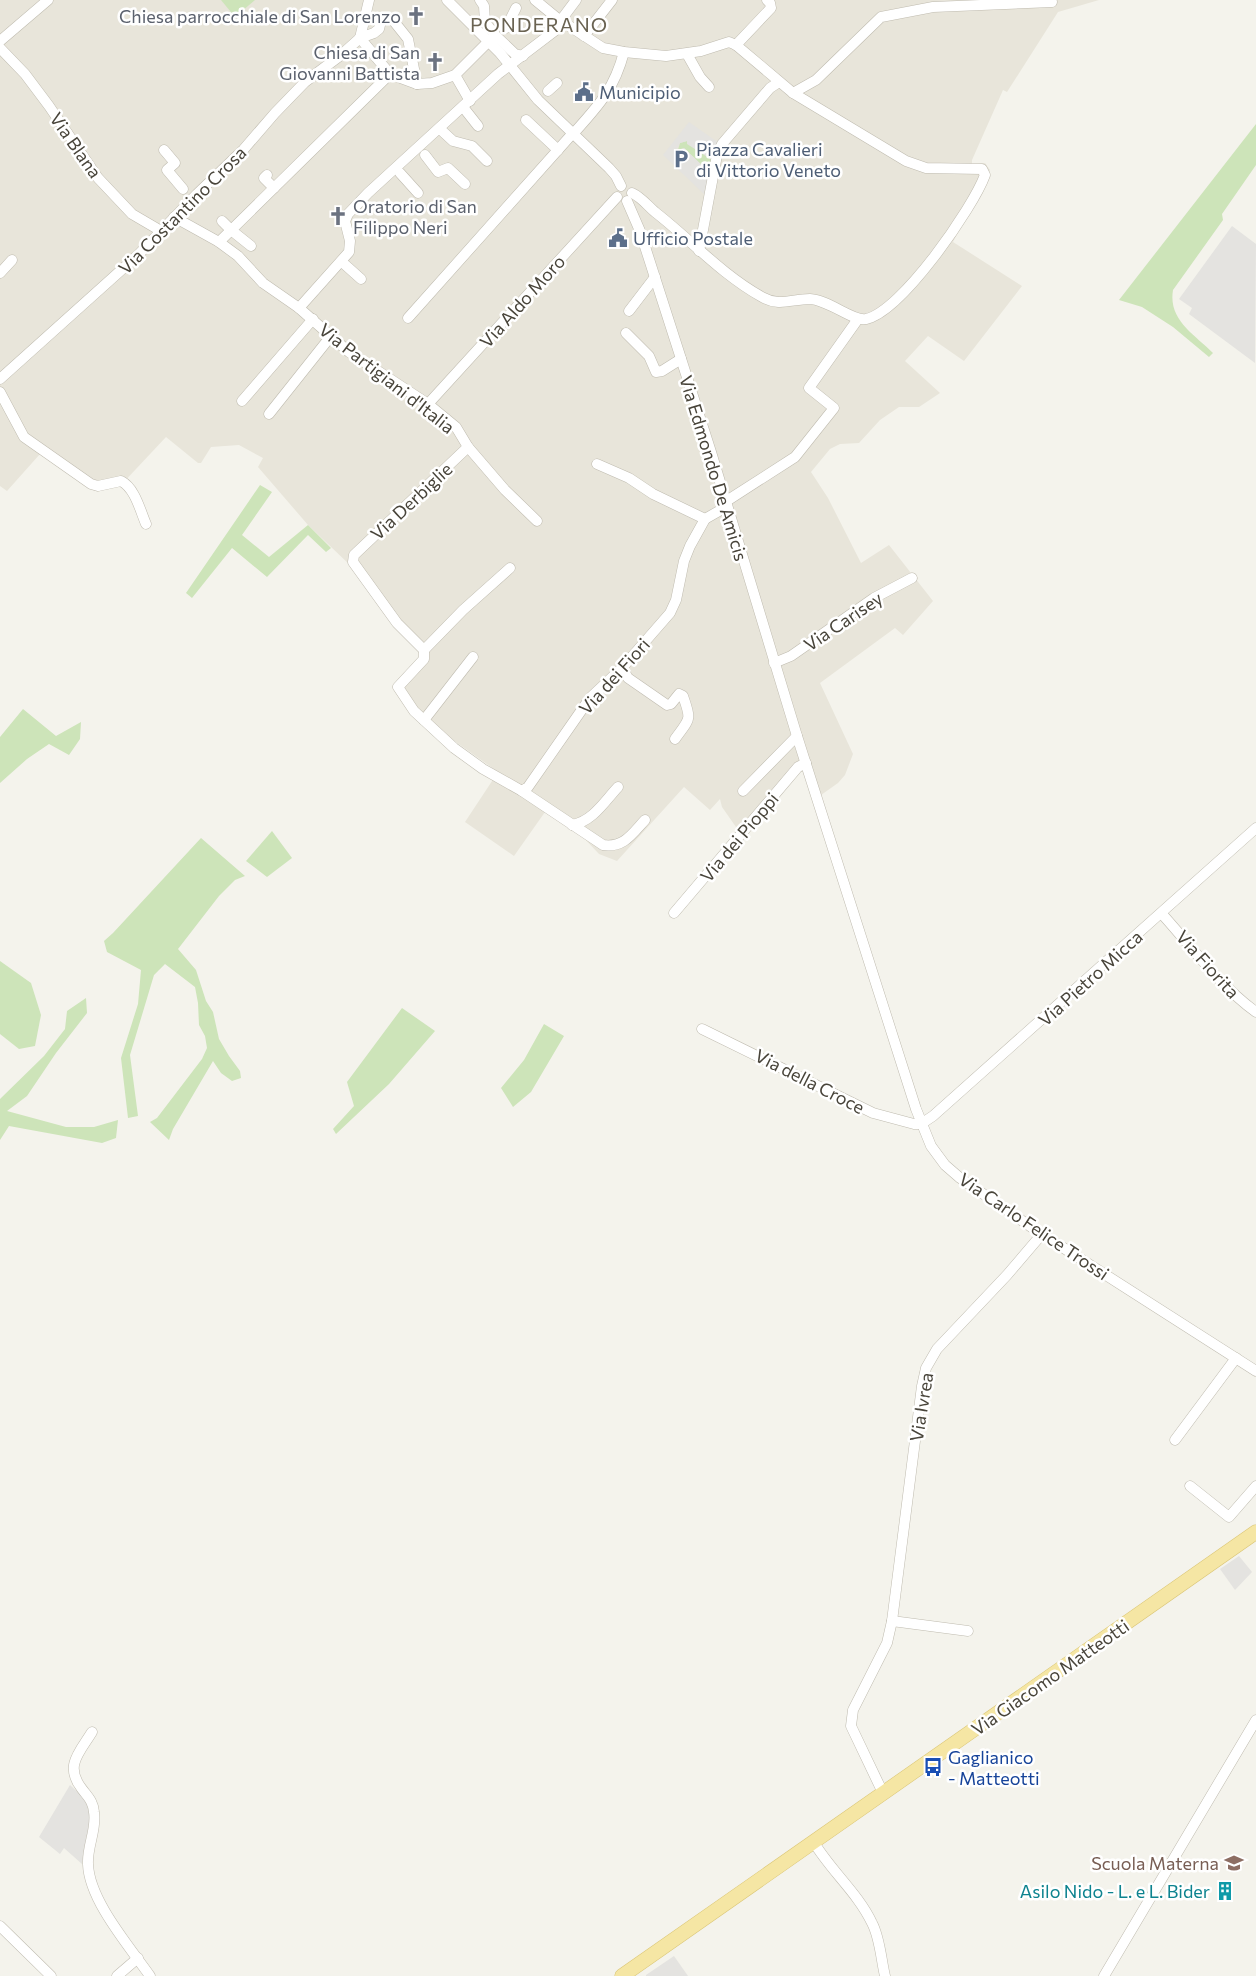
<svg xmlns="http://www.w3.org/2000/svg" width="1256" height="1976" font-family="Commissioner,sans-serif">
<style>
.residential{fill:#e8e5da}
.green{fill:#cde4b9}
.parking{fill:#e4e3e0}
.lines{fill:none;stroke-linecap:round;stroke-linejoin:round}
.minor-casing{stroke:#bfbbaf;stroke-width:11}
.major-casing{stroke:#dac575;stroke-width:15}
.minor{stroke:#fff;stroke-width:10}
.major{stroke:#f5e6a4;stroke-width:14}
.labels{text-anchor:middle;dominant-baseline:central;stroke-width:5;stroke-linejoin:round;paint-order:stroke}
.worship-label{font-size:18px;fill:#5b616d;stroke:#fff;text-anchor:end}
.service-label{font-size:18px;fill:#4e5e75;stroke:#fff;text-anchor:start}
.street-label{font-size:18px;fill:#48443a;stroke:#fff}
.transit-label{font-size:18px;fill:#164399;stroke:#fff;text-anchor:start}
.education-label{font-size:18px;fill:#785e54;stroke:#fff;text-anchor:end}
.culture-label{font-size:18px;fill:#0d838f;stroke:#fff;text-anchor:end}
.quarter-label{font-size:20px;letter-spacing:1px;fill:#6a6352;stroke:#fff}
</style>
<rect width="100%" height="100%" fill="#f4f3ec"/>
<!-- residential -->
<polygon class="residential" points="0,0 1099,0 1058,12 1007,92 1003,90 972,160 972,165 985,163 990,170 953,242 1022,286 964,361 928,336 905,361 940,393 919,407 899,407 880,420 859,443 840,444 830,449 811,472 828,498 861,563 889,545 933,601 903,635 895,628 820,683 853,754 845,775 838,783 814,800 803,772 799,772 743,837 722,807 720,799 710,810 684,787 617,861 599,854 582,836 545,812 514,856 465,822 498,772 449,737 417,711 398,679 416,664 420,657 420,650 351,566 308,525 258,467 263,458 239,445 211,447 201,463 198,463 166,437 121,485 95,491 40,454 7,491 0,486"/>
<!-- green -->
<g class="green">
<polygon points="221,0 255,0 235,17"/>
<path d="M 1256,124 L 1256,165 L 1222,214 L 1223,220 L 1173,290 C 1168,320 1194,334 1213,353 L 1209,357 L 1173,327 L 1142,307 L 1119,300 Z"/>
<polygon points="687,141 712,160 709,172 684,148 678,150 680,143"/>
<polygon points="260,485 272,492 242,535 269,557 308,525 331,548 326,552 308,535 267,577 232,548 192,598 186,593"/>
<polygon points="23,709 56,736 81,722 80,739 69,755 49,744 27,759 0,783 0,737"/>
<polygon points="272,831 292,858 267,877 246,861"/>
<polygon points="201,838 245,876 235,880 219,896 178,949 196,970 206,1001 213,1012 219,1039 229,1056 240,1071 241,1078 232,1081 221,1073 213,1061 173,1129 169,1140 150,1122 157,1118 202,1059 207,1048 205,1036 199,1025 198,1003 195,987 165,964 154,975 130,1055 138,1116 128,1118 121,1058 138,1004 141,970 107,952 104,941 113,933"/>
<polygon points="0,961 31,983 41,1015 35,1046 19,1049 0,1034"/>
<polygon points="86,998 87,1013 56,1053 27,1096 7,1111 66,1127 94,1127 118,1120 116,1138 102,1143 9,1126 0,1140 0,1099 44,1056 65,1029 67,1011"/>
<polygon points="402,1008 435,1031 389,1084 336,1134 333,1129 354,1106 347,1082"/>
<polygon points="544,1024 564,1036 531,1092 513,1107 501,1088 524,1060"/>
</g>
<!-- parking -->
<g class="parking">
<polygon points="689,122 719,143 712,160 687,144 687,141 680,143 677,148 678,150 684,148 709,172 704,194 663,155"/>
<polygon points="1232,226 1256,244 1255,363 1189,314 1192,308 1179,299"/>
<polygon points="1239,1556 1252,1572 1235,1590 1220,1569"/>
<polygon points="70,1785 86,1800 91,1813 82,1864 64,1848 60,1854 39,1837"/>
<polygon points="674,1956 688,1976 646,1976 646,1975"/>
</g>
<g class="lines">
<!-- minor casing -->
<g class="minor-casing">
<g id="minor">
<polyline points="447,0 500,53 538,100 609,168 616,176 621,186"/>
<path d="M 535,0 L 557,18 L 603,48 L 624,52 L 666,56 L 701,51 L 729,42 L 736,45 L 793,93 L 906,161 L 926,168 L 982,169 L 985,175 C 973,208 901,312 866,319 C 854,322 829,300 810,299 C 791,299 780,307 762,297 C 721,274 691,240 655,212 C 647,205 641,197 632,193"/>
<polyline points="561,20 576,0"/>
<polyline points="506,28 516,8"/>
<polyline points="495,35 515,54 523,56"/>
<polyline points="584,36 612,0"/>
<polyline points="360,38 390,74 417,84 432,83 455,75 495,35 485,22 484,6 480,0"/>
<polyline points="360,38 369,0"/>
<polyline points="0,41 48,0"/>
<polyline points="736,45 771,8 770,3 767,0"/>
<polyline points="0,48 25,74 49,106 98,178 132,214 161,231"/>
<polyline points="687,54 700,77 709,87"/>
<polyline points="455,75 470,101"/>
<polyline points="548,91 557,83"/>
<polyline points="793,93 816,80 881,17 933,7 1052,2"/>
<polyline points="463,107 478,126"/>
<polyline points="526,120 558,150"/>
<polyline points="440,129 453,141 472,146 487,161"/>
<path d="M 573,134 C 598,106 614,90 624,52"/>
<polyline points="164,150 175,163 167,170 183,189"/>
<polyline points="425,155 438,172 448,168 465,184"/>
<polyline points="400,173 418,193"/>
<polyline points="267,175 264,178 274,188"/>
<polyline points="627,201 640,231 711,452 797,736 916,1109 931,1146 945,1165 960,1178 1037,1231 1256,1371"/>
<polyline points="174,217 219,242 238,256 263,283 299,308 349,352 428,404 456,427 468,447 505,490 537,521"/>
<polyline points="222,221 231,230 251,246"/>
<polyline points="219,242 390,74"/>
<polyline points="699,251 717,155 722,144 770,88 779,82"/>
<polyline points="342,262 361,279"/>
<polyline points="0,273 12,260"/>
<polyline points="299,308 349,252 350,241 345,221 348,214 368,193 498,74 565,23"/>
<polyline points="629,311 655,277"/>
<polyline points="408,318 573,133"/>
<polyline points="626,333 649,356 656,372 662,371 681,359"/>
<polyline points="0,379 138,255 197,194 243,150 275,113 305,82 341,55 360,38 374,33 379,29 381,21 387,19 392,19 408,39 417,84"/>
<path d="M 0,392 L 24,437 L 91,484 L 98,486 L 121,481 C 135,488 140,510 146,524"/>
<polyline points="242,401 313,319"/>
<polyline points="428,404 617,197"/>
<polyline points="269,414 331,336"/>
<polyline points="468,447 354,555 353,562 397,623 424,650 424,659 398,687 414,711 454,748 483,769 522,791 528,787 590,698 622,668 670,613 676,600 684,561 690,546 705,519 726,507"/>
<polyline points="597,464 629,478 653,494 705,519"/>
<polyline points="725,502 795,457 834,408 809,388 858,319"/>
<polyline points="424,650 463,610 510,568"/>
<polyline points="774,663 791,656 874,598 912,578"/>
<path d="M 622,668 L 628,678 L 667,705 L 671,704 L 679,694 L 683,696 C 692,721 690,718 675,739"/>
<polyline points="424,720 473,657"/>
<path d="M 522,791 L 603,845 C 624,848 632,834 645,820"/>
<polyline points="743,791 797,736"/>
<path d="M 572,825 C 593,821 604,802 618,787"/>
<polyline points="674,913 798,767 806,763"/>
<path d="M 1162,914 C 1191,946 1221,987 1256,1012"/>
<polyline points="702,1029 873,1113 914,1124 921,1124 933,1116 1256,828"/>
<polyline points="1175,1440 1236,1358"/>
<polyline points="1190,1486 1229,1517 1256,1486"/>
<polyline points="892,1621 968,1631"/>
<path d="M 92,1732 C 79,1753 64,1766 82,1789 C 88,1797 93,1801 94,1812 C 97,1829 87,1846 88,1864 C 89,1900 129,1946 150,1976"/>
<polyline points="883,1793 851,1726 853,1710 887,1643 892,1621 922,1386 926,1368 937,1349 1007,1275 1042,1234"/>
<path d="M 813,1841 C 830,1870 858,1893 872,1923 C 880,1938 881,1959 885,1976"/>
<polyline points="0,1926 51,1976"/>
<polyline points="117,1976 138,1958"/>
<polyline points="1104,1976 1256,1720"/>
</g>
</g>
<!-- major casing -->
<g class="major-casing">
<polyline id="major" points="622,1976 1256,1532"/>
</g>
<!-- minor -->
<use href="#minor" class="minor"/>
<!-- major -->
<use href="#major" class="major"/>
</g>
<!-- icons -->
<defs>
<g id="church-bare" transform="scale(1.5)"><path d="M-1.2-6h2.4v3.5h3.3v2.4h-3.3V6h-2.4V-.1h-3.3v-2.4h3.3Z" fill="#6b7280" stroke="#fff" stroke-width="2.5" paint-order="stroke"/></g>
<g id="civic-bare" transform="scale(1.5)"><path d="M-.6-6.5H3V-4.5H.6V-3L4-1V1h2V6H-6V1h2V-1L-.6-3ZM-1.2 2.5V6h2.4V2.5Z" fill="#5c6f8a" stroke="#fff" stroke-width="2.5" paint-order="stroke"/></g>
<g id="parking-bare" transform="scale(1.5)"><path d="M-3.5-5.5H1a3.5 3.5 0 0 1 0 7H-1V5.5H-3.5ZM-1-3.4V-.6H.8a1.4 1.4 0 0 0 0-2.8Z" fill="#5c6f8a" stroke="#fff" stroke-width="2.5" paint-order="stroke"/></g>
<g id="bus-bare" transform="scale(1.5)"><path d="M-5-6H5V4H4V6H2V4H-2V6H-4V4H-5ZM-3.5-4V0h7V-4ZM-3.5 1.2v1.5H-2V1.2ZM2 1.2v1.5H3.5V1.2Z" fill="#1a4fb4" stroke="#fff" stroke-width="2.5" paint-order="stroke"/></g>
<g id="school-bare" transform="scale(1.5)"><path d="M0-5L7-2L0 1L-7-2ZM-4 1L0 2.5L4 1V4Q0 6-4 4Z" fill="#8d6e63" stroke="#fff" stroke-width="2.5" paint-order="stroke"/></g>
<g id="building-bare" transform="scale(1.5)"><path d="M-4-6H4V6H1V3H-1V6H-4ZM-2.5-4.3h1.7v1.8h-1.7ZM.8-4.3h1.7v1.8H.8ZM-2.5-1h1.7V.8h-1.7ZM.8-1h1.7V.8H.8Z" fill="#0f9aa8" stroke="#fff" stroke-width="2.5" paint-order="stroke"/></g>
</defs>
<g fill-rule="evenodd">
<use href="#church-bare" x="416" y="16"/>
<use href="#church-bare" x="435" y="62"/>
<use href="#civic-bare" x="584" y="92"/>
<use href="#parking-bare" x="681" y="159"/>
<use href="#church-bare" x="338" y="216"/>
<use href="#civic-bare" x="618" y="238"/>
<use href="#bus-bare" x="933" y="1767"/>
<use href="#school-bare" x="1234" y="1863"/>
<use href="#building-bare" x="1225" y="1891"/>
</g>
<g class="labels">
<!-- worship labels -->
<g class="worship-label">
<text x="401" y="16">Chiesa parrocchiale di San Lorenzo</text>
<text x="420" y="52">Chiesa di San<tspan x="420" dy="21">Giovanni Battista</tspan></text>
<text x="353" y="206" text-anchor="start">Oratorio di San<tspan x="353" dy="21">Filippo Neri</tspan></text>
</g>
<!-- service labels -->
<g class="service-label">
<text x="599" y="92">Municipio</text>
<text x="696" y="149">Piazza Cavalieri<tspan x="696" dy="21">di Vittorio Veneto</tspan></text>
<text x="633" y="238">Ufficio Postale</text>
</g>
<!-- street labels -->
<g class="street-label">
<text transform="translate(76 145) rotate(55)">Via Blana</text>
<text transform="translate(182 210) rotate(-45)">Via Costantino Crosa</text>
<text transform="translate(522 301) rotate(-48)">Via Aldo Moro</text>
<text transform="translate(387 378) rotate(38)">Via Partigiani d'Italia</text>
<text transform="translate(714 468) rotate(73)">Via Edmondo De Amicis</text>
<text transform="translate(411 501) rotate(-43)">Via Derbiglie</text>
<text transform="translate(843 621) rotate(-34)">Via Carisey</text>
<text transform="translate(614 676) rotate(-48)">Via dei Fiori</text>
<text transform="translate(739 837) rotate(-50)">Via dei Pioppi</text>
<text transform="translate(1208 964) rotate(48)">Via Fiorita</text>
<text transform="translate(1090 978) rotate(-42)">Via Pietro Micca</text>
<text transform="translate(810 1081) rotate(27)">Via della Croce</text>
<text transform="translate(1034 1226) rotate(34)">Via Carlo Felice Trossi</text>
<text transform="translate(921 1407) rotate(-81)">Via Ivrea</text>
<text transform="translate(1050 1677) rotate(-35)">Via Giacomo Matteotti</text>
</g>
<!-- transit labels -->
<g class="transit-label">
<text x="948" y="1757">Gaglianico<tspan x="948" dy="21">- Matteotti</tspan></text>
</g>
<!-- education labels -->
<g class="education-label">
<text x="1219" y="1863">Scuola Materna</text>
</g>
<!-- culture labels -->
<g class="culture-label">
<text x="1210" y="1891">Asilo Nido - L. e L. Bider</text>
</g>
<!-- quarter labels -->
<g class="quarter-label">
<text x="539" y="24">PONDERANO</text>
</g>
</g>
</svg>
